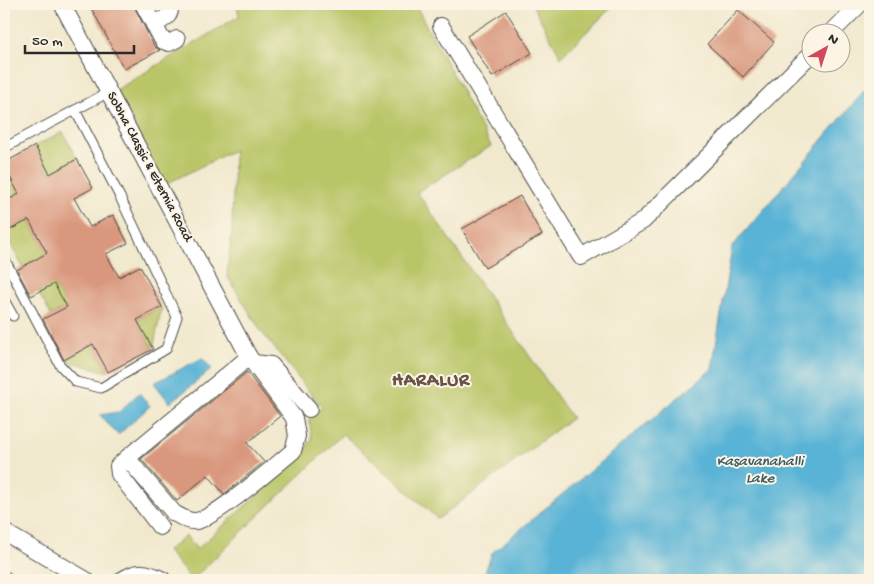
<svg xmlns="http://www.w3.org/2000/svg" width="874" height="584" font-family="'Gochi Hand',sans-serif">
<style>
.green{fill:#b9c566;stroke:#727848}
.water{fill:#58b3d6;stroke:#426f80}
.building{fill:#d9987e}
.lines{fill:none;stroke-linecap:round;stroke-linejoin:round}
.service-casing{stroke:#494843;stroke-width:11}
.minor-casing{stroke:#494843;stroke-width:18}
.service{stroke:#fff;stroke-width:9}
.minor{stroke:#fff;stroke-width:16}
.labels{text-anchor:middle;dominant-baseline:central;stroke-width:4;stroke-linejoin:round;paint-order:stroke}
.street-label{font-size:14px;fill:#2b2b2b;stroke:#fcf5e5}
.water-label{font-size:15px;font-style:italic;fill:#3b5b67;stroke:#fcf5e5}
.district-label{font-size:19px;font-weight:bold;letter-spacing:1px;fill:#685148;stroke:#fcf5e5}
</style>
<rect width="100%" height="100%" fill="#fcf5e5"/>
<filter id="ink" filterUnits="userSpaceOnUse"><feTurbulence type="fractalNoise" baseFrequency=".02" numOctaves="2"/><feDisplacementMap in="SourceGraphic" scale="10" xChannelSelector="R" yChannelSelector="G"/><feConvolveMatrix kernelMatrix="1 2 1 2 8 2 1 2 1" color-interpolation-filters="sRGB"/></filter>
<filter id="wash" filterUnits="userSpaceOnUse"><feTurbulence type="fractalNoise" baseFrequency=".0096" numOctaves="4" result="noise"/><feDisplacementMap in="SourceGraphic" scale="20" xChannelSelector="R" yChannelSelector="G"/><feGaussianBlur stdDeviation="1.12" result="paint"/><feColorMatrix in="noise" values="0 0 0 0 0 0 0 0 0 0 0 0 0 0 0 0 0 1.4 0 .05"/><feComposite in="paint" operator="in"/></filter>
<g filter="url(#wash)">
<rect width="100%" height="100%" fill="#f1e9ce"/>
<!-- green -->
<g class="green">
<polygon points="237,4 415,4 491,146 417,192 572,418 438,519 343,434 192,580 167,551 186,536 197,549 301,456 312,439 309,419 322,408 261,331 227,276 232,229 234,150 164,185 116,90 239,16"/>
<polygon points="532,4 615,4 561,57"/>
<polygon points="63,132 77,159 50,174 35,146"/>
<polygon points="4,166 19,194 4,202"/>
<polygon points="29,220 47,253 23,267 4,233"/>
<polygon points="54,284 67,307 51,315 38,292"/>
<polygon points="162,307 153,349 137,320"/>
<polygon points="93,344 108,372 64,360"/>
</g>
<!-- water -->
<g class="water">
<polygon points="870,84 870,580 482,580 492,553 712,369 732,247"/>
<polygon points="202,358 212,369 170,403 154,383"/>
<polygon points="139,393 150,406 118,435 100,415 119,412"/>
</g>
<g id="blocks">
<!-- building -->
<g class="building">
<polygon points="89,4 133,4 154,46 160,50 124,69"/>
<polygon points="738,10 774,42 743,77 707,44"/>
<polygon points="506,11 532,53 492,77 467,36"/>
<polygon points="35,146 50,174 77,159 93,188 74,198 90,227 113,215 128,243 106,254 119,277 140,266 162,307 137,320 153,349 108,372 93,344 64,360 43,319 67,307 54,284 31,296 17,270 47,253 29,220 4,233 4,202 19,194 4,166 4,163"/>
<polygon points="520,196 542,235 485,268 462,229"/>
<polygon points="247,372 280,416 247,443 264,462 224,494 208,475 177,501 141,459"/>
</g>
</g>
</g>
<g filter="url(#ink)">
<use href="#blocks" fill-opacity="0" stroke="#494843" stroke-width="1"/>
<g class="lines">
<!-- service casing -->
<g class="service-casing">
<g id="service">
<polyline points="4,148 109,92"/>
<polyline points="4,258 60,365 76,382 101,388 166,349 177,317 120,197 75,110"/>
<polyline points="4,300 13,316"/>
</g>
</g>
<!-- minor casing -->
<g class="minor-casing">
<g id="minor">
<polyline points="62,4 249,357"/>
<polyline points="143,4 163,41 169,43 177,39"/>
<path d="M 154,25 C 164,19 173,16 169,4"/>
<polyline points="441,26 581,257 643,221 812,53"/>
<polyline points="832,32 860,4"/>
<path d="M 249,357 L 294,418 L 297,436 L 293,451 C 276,465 214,519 196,521 C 188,522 181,517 174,513 L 127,458 Z"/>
<polyline points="254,363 271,365 309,409"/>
<polyline points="127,458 118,466 119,474 160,527"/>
<polyline points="4,532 86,580"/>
<polyline points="4,579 5,580"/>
<path d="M 122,580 C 138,570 146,571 163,580"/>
</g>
</g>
<!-- service -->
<use href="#service" class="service"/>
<!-- minor -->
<use href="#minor" class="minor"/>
</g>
</g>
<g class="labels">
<!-- street labels -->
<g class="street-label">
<text transform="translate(149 167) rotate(62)">Sobha Classic &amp; Eternia Road</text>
</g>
<!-- water labels -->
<g class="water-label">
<text x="760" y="462">Kasavanahalli<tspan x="760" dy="17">Lake</tspan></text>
</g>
<!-- district labels -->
<g class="district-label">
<text x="431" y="381">HARALUR</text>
</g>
</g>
<!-- margin -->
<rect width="874" height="584" fill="none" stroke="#fcf5e5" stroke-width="20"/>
<!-- north arrow -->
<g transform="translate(826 48) rotate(39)"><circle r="24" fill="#fcf5e5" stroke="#a8a49b"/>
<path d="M0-4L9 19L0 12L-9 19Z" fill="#d1495b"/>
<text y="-8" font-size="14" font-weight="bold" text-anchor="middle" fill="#2b2b2b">N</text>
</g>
<!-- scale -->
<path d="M25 45v8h109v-8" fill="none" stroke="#2b2b2b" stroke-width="2.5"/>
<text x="32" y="45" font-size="15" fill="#2b2b2b" stroke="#fcf5e5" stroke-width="4" paint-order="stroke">50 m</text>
</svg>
